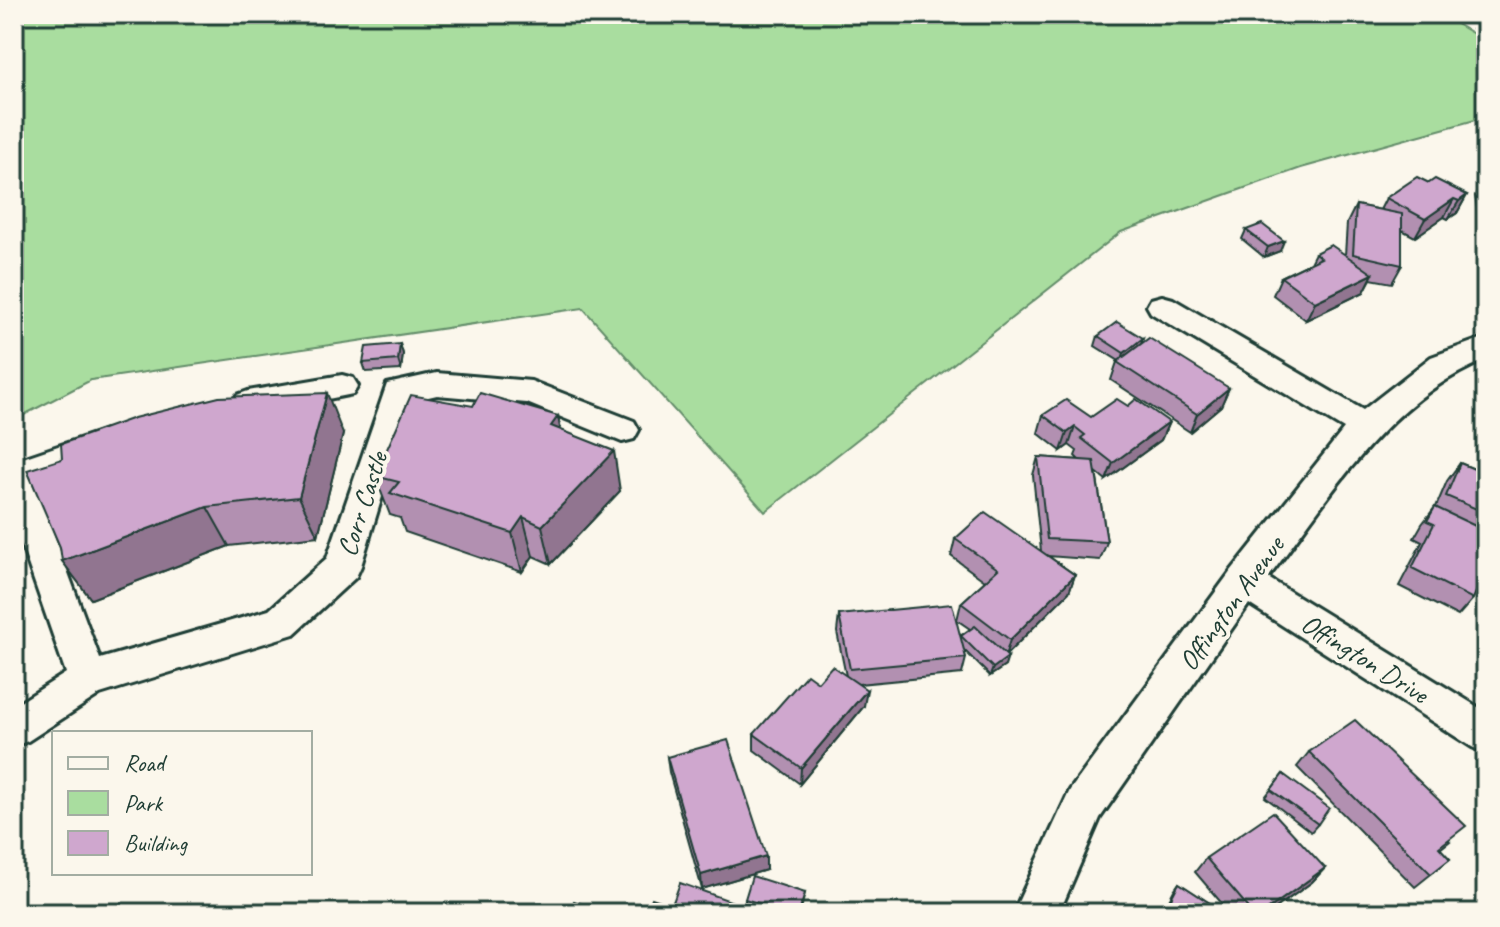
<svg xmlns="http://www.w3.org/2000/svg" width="1500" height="927" font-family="Caveat,sans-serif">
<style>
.green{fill:#a9dd9f;stroke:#648d6a;stroke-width:2}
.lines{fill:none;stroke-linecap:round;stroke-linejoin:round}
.minor-casing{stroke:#1f3d34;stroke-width:6}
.minor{fill:#fbf7ec;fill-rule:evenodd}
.wall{fill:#b290b1;stroke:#1f3d34;stroke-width:2}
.shaded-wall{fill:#917590;stroke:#1f3d34;stroke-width:2}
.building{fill:#cfa7ce;stroke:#1f3d34;stroke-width:2}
.labels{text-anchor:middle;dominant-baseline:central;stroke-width:8;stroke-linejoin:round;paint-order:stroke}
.street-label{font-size:28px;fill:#1f3d34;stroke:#fbf7ec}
</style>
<rect width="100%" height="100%" fill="#fbf7ec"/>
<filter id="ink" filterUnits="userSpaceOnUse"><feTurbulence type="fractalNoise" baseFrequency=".0125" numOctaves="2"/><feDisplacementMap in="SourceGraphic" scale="16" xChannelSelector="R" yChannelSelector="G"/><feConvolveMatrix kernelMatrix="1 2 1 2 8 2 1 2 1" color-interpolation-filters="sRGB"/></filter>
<g filter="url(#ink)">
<!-- green -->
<polygon class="green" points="14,14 1439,14 1486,41 1486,117 1301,168 1121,232 765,512 583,308 91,380 14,420"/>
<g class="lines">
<!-- minor casing -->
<g class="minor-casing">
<g id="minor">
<path d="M 1162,296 L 1173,299 L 1363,410 L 1431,357 L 1486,337 L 1486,360 C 1387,399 1330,497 1268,578 L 1486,712 L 1486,753 L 1472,747 L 1249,604 L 1100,818 L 1059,913 L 1013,913 L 1070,790 L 1231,571 L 1344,429 L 1151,313 L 1147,306 L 1151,299 Z"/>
<polygon points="437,373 531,381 634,421 639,430 634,439 622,442 527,403 437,395 411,401 361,566 356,577 294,634 100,694 28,741 14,746 14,706 66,673 14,523 14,461 105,430 117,433 122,442 117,451 34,481 100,659 269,610 327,558 387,384"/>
<polygon points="342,375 353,378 358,386 353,394 248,415 237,411 232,403 237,395 248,391"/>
</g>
</g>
<!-- minor -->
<use href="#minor" class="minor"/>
</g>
<!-- wall -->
<g class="wall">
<polygon points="1486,18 1486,36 1473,28 1478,20"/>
<polygon points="1485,177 1486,178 1486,221 1479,220 1475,196"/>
<polygon points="1429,183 1467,195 1457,213 1448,219 1444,217 1415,237 1402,230 1402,265 1392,283 1371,279 1364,292 1306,320 1273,295 1281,277 1310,263 1315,253 1345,255 1347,223 1356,205 1380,210 1386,198"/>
<polygon points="1246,230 1280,251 1264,257 1242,239"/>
<polygon points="1098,336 1143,338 1141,345 1229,388 1221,406 1190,432 1111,380 1117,362 1119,361 1095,346"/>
<polygon points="400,344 403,354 401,370 366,372 363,363"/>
<polygon points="473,406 558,416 561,430 620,491 551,564 533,556 522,572 405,532 400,518 390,515 375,476"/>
<polygon points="1128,406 1169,422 1161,440 1106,480 1096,472 1107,542 1100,560 1048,556 1075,575 1069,592 1006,655 1005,666 990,676 964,650 966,658 962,674 859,684 864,706 800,784 754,750 754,734 818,682 846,676 837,632 839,615 960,636 970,629 957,620 961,603 985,581 951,556 955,539 1041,551 1033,475 1038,457 1079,460 1075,456 1077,451 1069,445 1061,451 1038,433 1043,415 1091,417"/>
<polygon points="343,434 318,536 229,546 91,599 62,561"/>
<polygon points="1460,463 1486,474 1486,569 1473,599 1458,616 1399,586 1422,542 1414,538 1422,524 1435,507 1436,507 1447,481"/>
<polygon points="1309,752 1450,841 1440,849 1450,859 1415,887 1297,767"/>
<polygon points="667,757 766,870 702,889 669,772"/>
<polygon points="1283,774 1318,824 1311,832 1265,797"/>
<polygon points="1206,858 1325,868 1312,882 1269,913 1230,913 1195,872"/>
<polygon points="1179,883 1225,913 1162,913 1174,890"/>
<polygon points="805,893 800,913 769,913 745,906 745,899"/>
</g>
<!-- shaded-wall -->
<g class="shaded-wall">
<polygon points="1467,195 1457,213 1448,219 1459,201"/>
<polygon points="1454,199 1444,217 1415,237 1425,219"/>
<polygon points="1284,241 1280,251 1264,257 1268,247"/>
<polygon points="1373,274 1364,292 1306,320 1315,302"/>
<polygon points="1143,338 1140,348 1121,362 1124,353"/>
<polygon points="400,344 403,354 401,370 398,360"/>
<polygon points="1229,388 1221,406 1190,432 1197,414"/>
<polygon points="327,393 343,434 318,536 299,497"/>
<polygon points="558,416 565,456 551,426"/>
<polygon points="1169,422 1161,440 1106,480 1113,463"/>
<polygon points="1075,427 1069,445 1061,451 1067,433"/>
<polygon points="614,451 620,491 551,564 542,526"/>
<polygon points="207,507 229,546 91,599 62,561"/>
<polygon points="523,517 533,556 522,572 512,533"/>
<polygon points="1075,575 1069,592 1005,656 1010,640"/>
<polygon points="14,599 18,609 14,611"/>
<polygon points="1008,657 1005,666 990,676 993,668"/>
<polygon points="867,690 864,706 800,784 801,768"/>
<polygon points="766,856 766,870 702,889 701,875"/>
<polygon points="1325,868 1312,882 1269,913 1263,913"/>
</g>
<!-- building -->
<g class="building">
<polygon points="1486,18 1486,24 1478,20 1485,17"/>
<polygon points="1417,177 1429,183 1435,179 1467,195 1459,201 1454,199 1425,219 1386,198"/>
<polygon points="1356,205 1402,214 1402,265 1353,254"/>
<polygon points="1262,224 1284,241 1268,247 1246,230"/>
<polygon points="1331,245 1373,274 1315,302 1281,277 1321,258 1315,253"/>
<polygon points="1117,322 1143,338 1124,353 1098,336"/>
<polygon points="1149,338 1229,388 1197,414 1117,362"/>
<polygon points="400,344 398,360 363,363 366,347"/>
<polygon points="327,393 299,497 207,507 62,561 60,547 27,470 62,459 61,444 134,418 219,397"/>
<polygon points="480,393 558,416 551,426 614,451 542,526 523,517 512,533 390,493 399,482 375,476 411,395 473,406"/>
<polygon points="1117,399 1128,406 1136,399 1169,422 1113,463 1081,438 1085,435 1075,427 1067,433 1043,415 1066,400 1091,417"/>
<polygon points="1038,457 1094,461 1107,542 1047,539"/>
<polygon points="1460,463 1486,474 1486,513 1446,496"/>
<polygon points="1435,507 1486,531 1486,569 1473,599 1412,568 1434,524 1427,521"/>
<polygon points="985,512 1075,575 1010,640 961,603 998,569 955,539"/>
<polygon points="952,604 966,658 850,669 839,615"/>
<polygon points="975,626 1008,657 993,668 961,636"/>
<polygon points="832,666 867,690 801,768 754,734 807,674 818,682"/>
<polygon points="1355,720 1466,826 1439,847 1450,859 1431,874 1309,752"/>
<polygon points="728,740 766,856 701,875 667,757"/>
<polygon points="1283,774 1329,808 1318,824 1271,790"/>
<polygon points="1273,812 1325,868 1263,913 1253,913 1206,858"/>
<polygon points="752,876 805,893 799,913 790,913 745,899"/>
<polygon points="680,883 736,903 732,913 646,913 652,898 672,905"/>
<polygon points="1179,883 1225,913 1178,913 1167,906"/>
<polygon points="574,901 606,913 569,913"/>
</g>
</g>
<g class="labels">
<!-- street labels -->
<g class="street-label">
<text transform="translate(362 504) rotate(-72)">Corr Castle</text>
<text transform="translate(1231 603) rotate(-54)">Offington Avenue</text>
<text transform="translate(1365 658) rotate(32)">Offington Drive</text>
</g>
</g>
<!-- margin -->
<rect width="1500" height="927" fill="none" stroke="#fbf7ec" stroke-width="48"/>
<rect x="24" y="24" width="1452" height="879" fill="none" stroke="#1f3d34" stroke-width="3" filter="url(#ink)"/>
<!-- legend -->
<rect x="52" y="731" width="260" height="144" fill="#fbf7ec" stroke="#a3ada2" stroke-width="2"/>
<rect x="68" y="757" width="40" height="12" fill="#fbf7ec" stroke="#a3ada2" stroke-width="2"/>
<text x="124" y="771" font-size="24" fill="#1f3d34">Road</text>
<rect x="68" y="791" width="40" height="24" fill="#a9dd9f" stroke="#a3ada2" stroke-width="2"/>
<text x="124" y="811" font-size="24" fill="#1f3d34">Park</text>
<rect x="68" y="831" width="40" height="24" fill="#cfa7ce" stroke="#a3ada2" stroke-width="2"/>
<text x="124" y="851" font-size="24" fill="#1f3d34">Building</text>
</svg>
